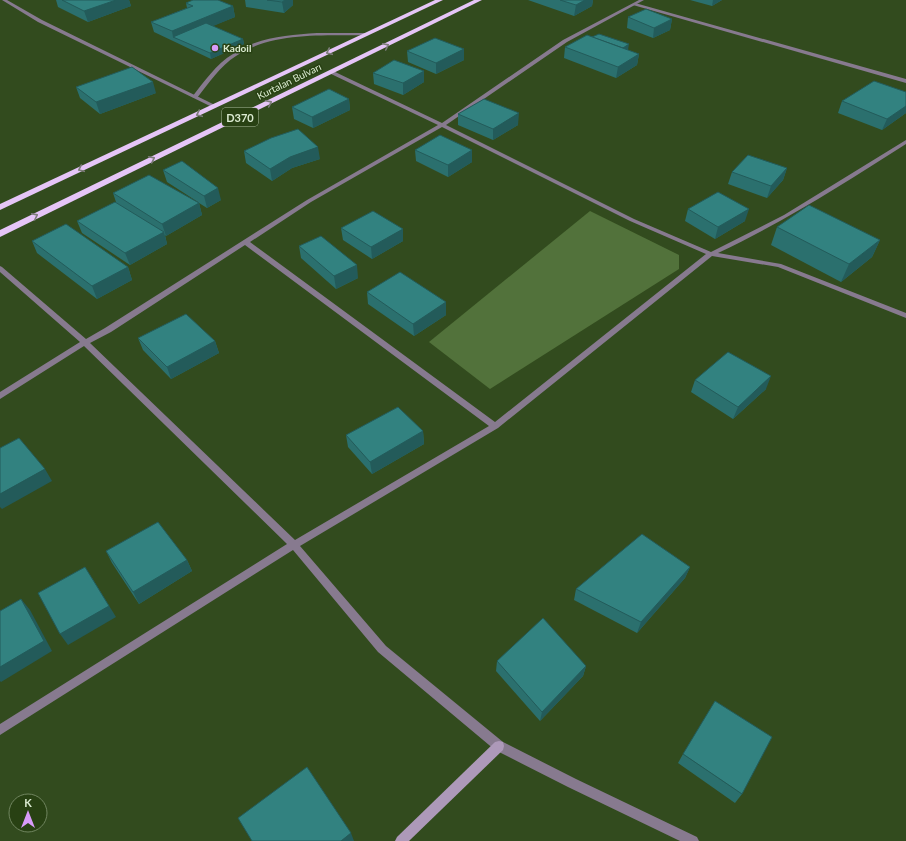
<svg xmlns="http://www.w3.org/2000/svg" width="906" height="841" font-family="Lato,sans-serif">
<style>
.green{fill:#52723b}
.lines{fill:none;stroke-linecap:round;stroke-linejoin:round}
.lane{fill:#877a8f;fill-rule:evenodd}
.street{fill:#877a8f;fill-rule:evenodd}
.secondary{fill:#ad99b9;fill-rule:evenodd}
.highway{fill:#e5c5f7;fill-rule:evenodd}
.wall{fill:#2b706e}
.shaded-wall{fill:#235b5a}
.building{fill:#328280;stroke:#235b5a}
.oneway{stroke:#7d7c7a}
.poi-dot{fill:#d89bf8;stroke:#284113;stroke-width:1.5}
.labels{text-anchor:middle;dominant-baseline:central;stroke-width:3;stroke-linejoin:round;paint-order:stroke}
.far-poi-label{font-size:10px;font-weight:bold;fill:#dbebd1;stroke:#284113;text-anchor:start}
.far-street-label{font-size:10px;fill:#dbebd1;stroke:#284113}
.shield{fill:#284113;stroke:#a5b898;stroke-width:1}
.shield-label{font-size:11px;font-weight:bold;fill:#dbebd1}
</style>
<rect width="100%" height="100%" fill="#324b1e"/>
<!-- green -->
<polygon class="green" points="590,211 679,255 679,269 490,389 429,342"/>
<g class="lines">
<!-- lane -->
<g class="lane">
<polygon points="635,3 906,79 906,83 633,5 633,4"/>
<path d="M 317,33 L 367,33 L 369,34 L 367,35 C 324,36 273,31 236,56 C 220,66 209,83 197,98 L 192,97 C 204,82 216,64 233,54 C 257,37 288,35 317,33 Z"/>
</g>
<!-- street -->
<g class="street">
<polygon points="2,0 7,0 42,20 217,106 212,107 38,22"/>
<path d="M 639,0 L 644,0 L 567,42 L 446,125 L 634,219 L 711,252 L 784,215 L 906,140 L 906,144 C 845,183 784,222 718,253 L 781,264 L 906,313 L 906,318 L 778,267 L 712,256 L 498,428 L 300,546 L 386,646 L 503,742 L 576,779 L 697,837 L 699,841 L 680,841 L 568,787 L 495,750 L 378,652 L 293,550 L 0,735 L 0,724 L 287,544 L 84,346 L 0,399 L 0,392 L 80,342 L 0,272 L 0,266 L 2,267 L 86,339 L 105,328 L 307,200 L 438,125 L 329,73 L 329,71 L 333,71 L 442,123 L 563,40 ZM 442,127 L 630,221 L 706,254 L 495,422 L 250,242 L 311,202 ZM 245,245 L 489,426 L 295,540 L 90,343 L 111,332 Z"/>
</g>
<!-- secondary -->
<polygon class="secondary" points="499,741 503,742 504,746 503,750 409,841 395,841 397,837 495,742"/>
<!-- highway -->
<g class="highway">
<polygon points="435,0 443,0 0,210 0,204"/>
<polygon points="474,0 482,0 0,237 0,230"/>
</g>
</g>
<!-- wall -->
<g class="wall">
<polygon points="56,0 129,0 131,6 88,22 58,7"/>
<polygon points="245,0 293,0 293,5 284,13 246,7"/>
<polygon points="528,0 593,0 592,6 574,16"/>
<polygon points="690,0 722,0 712,6"/>
<polygon points="186,3 233,6 235,17 212,26 243,39 244,44 211,59 154,32 151,22 187,8"/>
<polygon points="628,17 672,19 670,30 653,38 627,28"/>
<polygon points="565,47 628,50 639,54 637,65 616,78 564,58"/>
<polygon points="407,51 464,60 436,74 408,62"/>
<polygon points="424,71 424,82 403,95 374,84 373,73"/>
<polygon points="76,87 156,93 100,114 80,98"/>
<polygon points="906,92 906,113 882,130 838,113 842,101"/>
<polygon points="349,99 350,110 313,128 294,119 292,107"/>
<polygon points="458,114 518,125 493,140 458,125"/>
<polygon points="415,150 472,150 472,162 448,177 416,161"/>
<polygon points="244,151 320,159 292,168 272,181 246,163"/>
<polygon points="787,168 783,180 767,198 728,184 732,172"/>
<polygon points="163,170 221,200 207,208 199,203 202,215 166,236 165,235 167,244 130,265 82,233 77,221 116,202 113,193 198,202 167,182"/>
<polygon points="688,209 745,221 715,239 685,221"/>
<polygon points="777,227 880,240 872,257 841,282 771,245"/>
<polygon points="341,228 403,241 372,259 343,240"/>
<polygon points="32,241 128,267 132,280 97,299 37,253"/>
<polygon points="299,246 358,278 336,289 301,258"/>
<polygon points="367,292 446,315 414,336 368,304"/>
<polygon points="138,338 215,341 219,353 171,379 143,350"/>
<polygon points="695,380 766,389 733,419 691,392"/>
<polygon points="423,431 424,444 372,474 348,447 346,435"/>
<polygon points="106,551 187,560 192,571 139,604 112,563"/>
<polygon points="690,567 685,578 637,633 574,600 576,589"/>
<polygon points="497,661 586,666 583,676 540,721 496,671"/>
<polygon points="683,754 742,794 735,803 678,763"/>
</g>
<!-- shaded-wall -->
<g class="shaded-wall">
<polygon points="116,0 129,0 131,6 88,22 84,11"/>
<polygon points="285,0 293,0 293,5 284,13 282,2"/>
<polygon points="585,0 593,0 592,6 574,16 576,5"/>
<polygon points="713,0 722,0 712,6"/>
<polygon points="233,6 235,17 180,40 173,37 172,31"/>
<polygon points="672,19 670,30 653,38 654,28"/>
<polygon points="243,39 244,44 211,59 210,53"/>
<polygon points="629,44 628,50 617,51"/>
<polygon points="464,49 464,60 436,74 436,63"/>
<polygon points="639,54 637,65 616,78 618,67"/>
<polygon points="424,71 424,82 403,95 403,83"/>
<polygon points="153,82 156,93 100,114 96,102"/>
<polygon points="349,99 350,110 313,128 312,117"/>
<polygon points="906,106 906,113 882,130 887,119"/>
<polygon points="519,113 518,125 493,140 493,129"/>
<polygon points="318,147 320,159 292,168 272,181 270,169 290,157"/>
<polygon points="472,150 472,162 448,177 448,165"/>
<polygon points="787,168 783,180 767,198 771,186"/>
<polygon points="218,188 221,200 207,208 204,196"/>
<polygon points="199,203 202,215 166,236 162,224"/>
<polygon points="749,209 745,221 715,239 718,227"/>
<polygon points="403,229 403,241 372,259 371,247"/>
<polygon points="164,232 167,244 130,265 125,253"/>
<polygon points="880,240 872,257 841,282 849,264"/>
<polygon points="357,265 358,278 336,289 334,276"/>
<polygon points="128,267 132,280 97,299 92,286"/>
<polygon points="446,302 446,315 414,336 413,324"/>
<polygon points="215,341 219,353 171,379 167,367"/>
<polygon points="771,376 766,389 733,419 738,407"/>
<polygon points="423,431 424,444 372,474 370,462"/>
<polygon points="45,469 52,481 2,509 0,507 0,494"/>
<polygon points="187,560 192,571 139,604 133,592"/>
<polygon points="690,567 685,578 637,633 641,622"/>
<polygon points="92,578 116,617 68,645 60,634"/>
<polygon points="21,599 30,610 52,651 1,682 0,681 0,667"/>
<polygon points="586,666 583,676 540,721 542,712"/>
<polygon points="351,833 354,841 341,841"/>
</g>
<!-- building -->
<g class="building">
<polygon points="62,0 116,0 84,11"/>
<polygon points="193,0 218,0 233,6 172,31 151,22 193,6 186,3"/>
<polygon points="267,0 285,0 282,2"/>
<polygon points="560,0 585,0 576,5"/>
<polygon points="646,9 672,19 654,28 628,17"/>
<polygon points="206,23 243,39 210,53 173,37"/>
<polygon points="599,34 629,44 623,48 592,37"/>
<polygon points="587,35 639,54 618,67 565,47"/>
<polygon points="435,38 464,49 436,63 407,51"/>
<polygon points="394,60 424,71 403,83 373,73"/>
<polygon points="132,67 153,82 96,102 76,87"/>
<polygon points="874,81 906,92 906,106 887,119 842,101"/>
<polygon points="329,89 349,99 312,117 292,107"/>
<polygon points="484,99 519,113 493,129 458,114"/>
<polygon points="298,129 318,147 290,157 270,169 244,151 271,138"/>
<polygon points="440,135 472,150 448,165 415,150"/>
<polygon points="748,155 787,168 771,186 732,172"/>
<polygon points="182,161 218,188 204,196 163,170"/>
<polygon points="149,175 199,203 162,224 113,193"/>
<polygon points="718,192 749,209 718,227 688,209"/>
<polygon points="115,202 164,232 125,253 77,221"/>
<polygon points="809,205 880,240 849,264 777,227"/>
<polygon points="373,211 403,229 371,247 341,228"/>
<polygon points="66,224 128,267 92,286 32,241"/>
<polygon points="321,236 357,265 334,276 299,246"/>
<polygon points="400,272 446,302 413,324 367,292"/>
<polygon points="186,314 215,341 167,367 138,338"/>
<polygon points="728,352 771,376 738,407 695,380"/>
<polygon points="398,407 423,431 370,462 346,435"/>
<polygon points="19,438 45,469 0,494 0,448"/>
<polygon points="158,522 187,560 133,592 106,551"/>
<polygon points="642,534 690,567 641,622 576,589"/>
<polygon points="85,567 109,606 60,634 38,593"/>
<polygon points="21,599 44,641 0,667 0,611"/>
<polygon points="543,618 586,666 542,712 497,661"/>
<polygon points="715,701 772,737 742,794 683,754"/>
<polygon points="307,767 351,833 341,841 252,841 238,818"/>
</g>
<!-- one-way arrows -->
<defs><path id="oneway-chevron" d="M-2-3.5L2.5 0L-2 3.5" fill="none" stroke-width="1.6" stroke-linecap="round" stroke-linejoin="round"/></defs>
<g class="oneway">
<use href="#oneway-chevron" transform="translate(386 46) rotate(-26)"/>
<use href="#oneway-chevron" transform="translate(329 52) rotate(155)"/>
<use href="#oneway-chevron" transform="translate(269 103) rotate(-26)"/>
<use href="#oneway-chevron" transform="translate(199 114) rotate(155)"/>
<use href="#oneway-chevron" transform="translate(152 159) rotate(-26)"/>
<use href="#oneway-chevron" transform="translate(81 169) rotate(155)"/>
<use href="#oneway-chevron" transform="translate(35 216) rotate(-26)"/>
</g>
<!-- markers -->
<circle class="poi-dot" cx="215" cy="48" r="4"/>
<g class="labels">
<!-- far-poi labels -->
<g class="far-poi-label">
<text x="223" y="48">Kadoil</text>
</g>
<!-- far-street labels -->
<g class="far-street-label">
<text transform="translate(289 81) rotate(-26)">Kurtalan Bulvarı</text>
</g>
<!-- shield labels -->
<rect class="shield" x="222" y="108" width="36" height="18" rx="3"/>
<g class="shield-label">
<text x="240" y="117">D370</text>
</g>
</g>
<!-- north arrow -->
<g transform="translate(28 813)"><circle r="19" fill="#284113" stroke="#70855f"/>
<path d="M0-3L7 15L0 10L-7 15Z" fill="#d89bf8"/>
<text y="-6" font-size="11" font-weight="bold" text-anchor="middle" fill="#dbebd1">K</text>
</g>
</svg>
